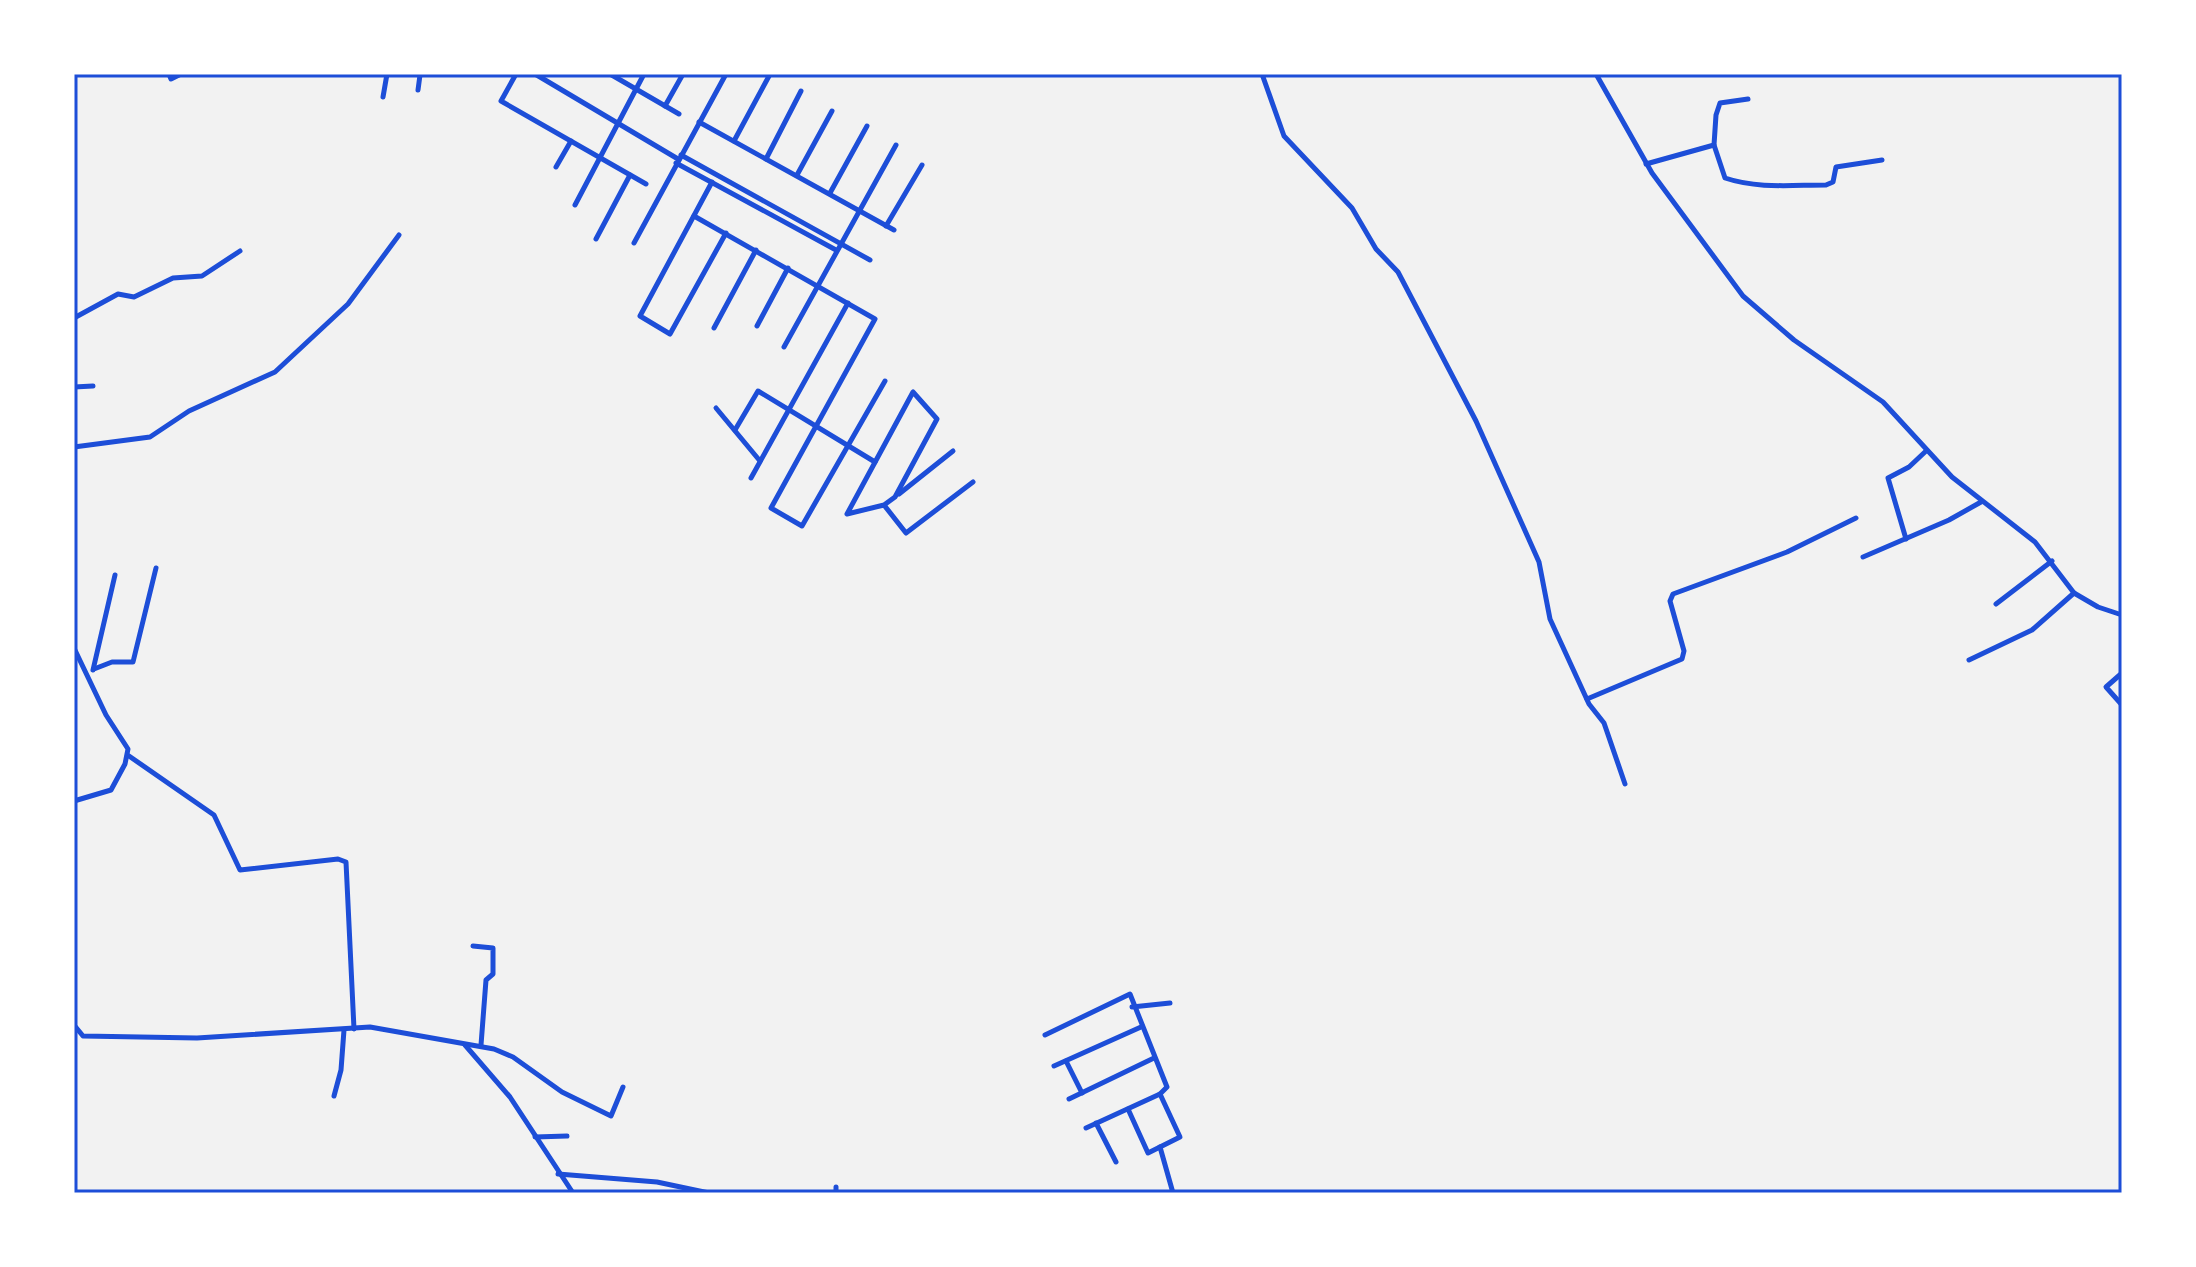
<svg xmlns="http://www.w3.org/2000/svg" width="2196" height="1267" font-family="'IBM Plex Sans',sans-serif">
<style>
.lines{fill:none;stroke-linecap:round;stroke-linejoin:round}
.minor{stroke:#1d4ed8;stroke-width:5}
.neatline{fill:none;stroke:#1d4ed8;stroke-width:3}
</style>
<rect width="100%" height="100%" fill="#f2f2f2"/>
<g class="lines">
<!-- minor -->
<g class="minor">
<polyline points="169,74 171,79 181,74"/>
<polyline points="516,74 501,101 646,184"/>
<polyline points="535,74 678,159"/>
<polyline points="610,74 679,114"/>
<polyline points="1262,74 1284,136 1352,208 1376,249 1398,272 1476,421 1539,562 1550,619 1589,704 1604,723 1625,784"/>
<polyline points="1596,74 1652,173 1743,296 1794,340 1883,402 1952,477 2035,542 2074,593 2098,607 2122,615"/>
<polyline points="418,90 420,75"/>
<polyline points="383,97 387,74"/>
<polyline points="665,106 683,74"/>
<polyline points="699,122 894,230"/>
<polyline points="734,141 769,76"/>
<path d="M 1714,145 L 1725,178 C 1758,189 1791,185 1826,185 L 1833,182 L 1836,167 L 1882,160"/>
<polyline points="681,155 870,260"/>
<polyline points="766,159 801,91"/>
<polyline points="676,163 836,250"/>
<polyline points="1646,164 1714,145 1716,115 1720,103 1748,99"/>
<polyline points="556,167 571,141"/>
<polyline points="797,175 832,111"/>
<polyline points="712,182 640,316 670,334 726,233"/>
<polyline points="830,193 867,126"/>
<polyline points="575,205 644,74"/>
<polyline points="694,216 875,319 771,508 802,526 885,381"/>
<polyline points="886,226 922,165"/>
<polyline points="596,239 630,175"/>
<polyline points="634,243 726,74"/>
<polyline points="74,318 118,294 134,297 173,278 202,276 240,251"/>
<polyline points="757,326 788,268"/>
<polyline points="714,328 756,250"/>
<polyline points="784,347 896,145"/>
<polyline points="74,387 93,386"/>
<polyline points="716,408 760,461"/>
<polyline points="735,430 758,391 875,462"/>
<polyline points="74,447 150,437 189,411 275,372 348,304 399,235"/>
<polyline points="751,478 848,303"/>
<polyline points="899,494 953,451"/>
<polyline points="884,505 895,497 937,419 913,392 847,514 884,505 906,533 973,482"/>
<polyline points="1906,539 1888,478 1909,467 1926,451"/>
<polyline points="1863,557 1949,520 1981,502"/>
<polyline points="1996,604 2052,561"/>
<polyline points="74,648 106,715 128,749 125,764 111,790 74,801"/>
<polyline points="1969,660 2032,630 2074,593"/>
<polyline points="94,669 112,662 133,662 156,568"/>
<polyline points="93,670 115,575"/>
<polyline points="2122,673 2106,687 2122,705"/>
<polyline points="1587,699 1682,659 1684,651 1670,601 1673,594 1787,552 1856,518"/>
<polyline points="129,756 214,815 240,870 338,859 346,862 354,1029"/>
<polyline points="473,946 493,948 493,974 486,980 481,1045"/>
<polyline points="1132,1007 1170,1003"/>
<polyline points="74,1025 83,1036 197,1038 370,1027 494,1049 513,1057 562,1092 611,1116 623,1087"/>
<polyline points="1045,1035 1130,994 1167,1087 1160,1094 1086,1128"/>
<polyline points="465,1045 510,1097 573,1193"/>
<polyline points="1066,1061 1082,1093"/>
<polyline points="1054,1066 1141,1027"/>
<polyline points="334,1096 341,1070 344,1030"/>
<polyline points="1069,1099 1154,1058"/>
<polyline points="1128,1109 1148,1153 1180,1137 1160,1094"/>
<polyline points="1096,1123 1116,1162"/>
<polyline points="535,1137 567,1136"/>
<polyline points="1160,1147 1173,1193"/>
<polyline points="558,1174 657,1182 709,1193"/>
<polyline points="836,1193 836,1187"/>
</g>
</g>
<!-- border -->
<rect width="2196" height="1267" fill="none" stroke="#ffffff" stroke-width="152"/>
<rect x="76" y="76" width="2044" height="1115" class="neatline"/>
</svg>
